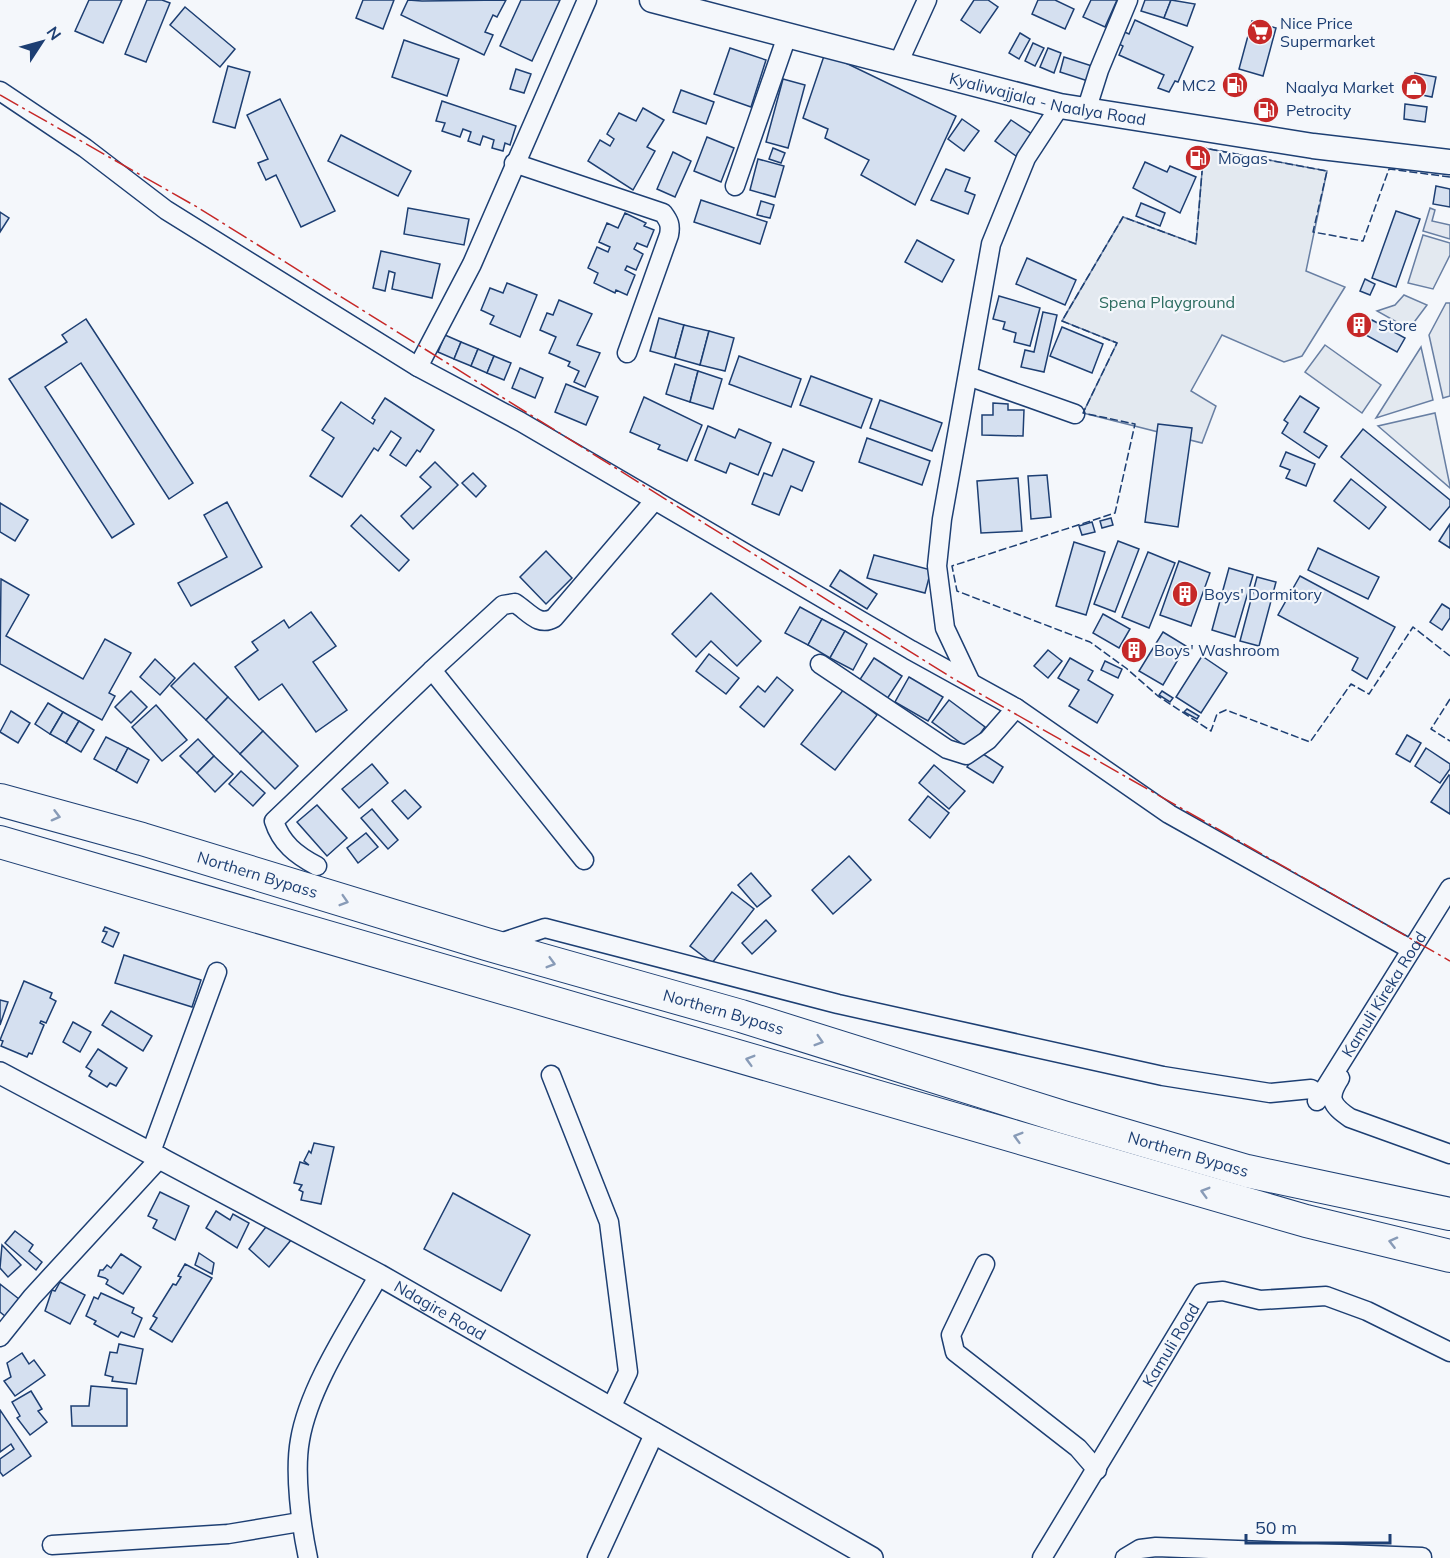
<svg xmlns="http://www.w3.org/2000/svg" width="1450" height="1558" font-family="Mulish,sans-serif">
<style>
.green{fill:#e3e9f0;stroke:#687fa3;stroke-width:1.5}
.parking{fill:#e3e8f0;stroke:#687fa3;stroke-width:1.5}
.building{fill:#d5e0f0;stroke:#1d3f73;stroke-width:1.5}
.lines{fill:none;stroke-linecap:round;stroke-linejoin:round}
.minor-casing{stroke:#1d3f73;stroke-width:21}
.tertiary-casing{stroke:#1d3f73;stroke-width:24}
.secondary-casing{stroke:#1d3f73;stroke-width:27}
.motorway-casing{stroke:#1d3f73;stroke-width:34}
.minor{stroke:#f4f7fb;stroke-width:18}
.tertiary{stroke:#f4f7fb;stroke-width:21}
.secondary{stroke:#f4f7fb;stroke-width:24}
.motorway{stroke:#f4f7fb;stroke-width:32}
.fence{stroke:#1d3f73;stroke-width:1.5;stroke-dasharray:8 3;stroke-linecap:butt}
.power{stroke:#c62828;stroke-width:1.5;stroke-dasharray:21 4.5 3 4.5;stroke-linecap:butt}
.oneway{stroke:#889bb7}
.labels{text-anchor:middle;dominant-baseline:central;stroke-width:4.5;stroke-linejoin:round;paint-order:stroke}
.poi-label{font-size:16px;fill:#1d3f73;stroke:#f4f7fb;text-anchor:start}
.street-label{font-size:16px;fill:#1d3f73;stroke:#f4f7fb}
.park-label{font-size:16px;fill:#2c6c60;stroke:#f4f7fb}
</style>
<rect width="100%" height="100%" fill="#f4f7fb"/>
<!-- green -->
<g class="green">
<polygon points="1204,148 1327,171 1306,271 1345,287 1302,356 1284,362 1222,335 1191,391 1216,406 1202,443 1083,413 1117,343 1062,321 1123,217 1196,244"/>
<polygon points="1423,235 1450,243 1450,255 1433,289 1408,283"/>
<polygon points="1404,295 1427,305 1409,329 1377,311 1395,305"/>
<polygon points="1446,303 1450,303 1450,396 1443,398 1429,335"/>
<polygon points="1325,345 1381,385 1362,413 1305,372"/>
<polygon points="1421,347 1433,400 1376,418"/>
<polygon points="1435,413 1450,486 1450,488 1378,426"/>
</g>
<!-- parking -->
<polygon class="parking" points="1430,208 1435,210 1432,221 1450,225 1450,239 1423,231"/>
<!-- building -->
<g class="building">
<polygon points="89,0 122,0 103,43 75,31"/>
<polygon points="147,0 162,0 170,3 146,62 125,54"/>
<polygon points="363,0 394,0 383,29 356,18"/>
<polygon points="408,0 422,1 506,0 497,17 493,15 485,32 493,35 484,55 401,15"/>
<polygon points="521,0 560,0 532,61 500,46"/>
<polygon points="974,0 988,0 998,7 980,33 961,20"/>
<polygon points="1038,0 1055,0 1074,9 1065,29 1032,14"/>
<polygon points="1091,0 1117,0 1105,27 1083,17"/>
<polygon points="1145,0 1171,0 1164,18 1141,11"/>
<polygon points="1171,0 1195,4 1187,26 1164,18"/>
<polygon points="185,7 235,49 220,67 170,25"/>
<polygon points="1135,20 1193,47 1178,82 1175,81 1169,92 1158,88 1164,75 1119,55 1123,46 1115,42 1120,30 1129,34"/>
<polygon points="1252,21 1276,28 1263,76 1239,69"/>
<polygon points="1020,33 1030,39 1019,59 1009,53"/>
<polygon points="404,40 459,59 447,96 392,77"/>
<polygon points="1033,43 1044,48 1035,66 1025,61"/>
<polygon points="730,48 766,60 751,107 714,94"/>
<polygon points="1048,48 1061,53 1054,73 1040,67"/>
<polygon points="825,53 956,116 915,205 861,175 869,160 825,138 828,129 803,118"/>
<polygon points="1064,57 1092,66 1088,81 1060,72"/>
<polygon points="228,66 250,72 235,128 213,122"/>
<polygon points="516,69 531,74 524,93 510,89"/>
<polygon points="1415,73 1436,77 1432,97 1412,93"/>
<polygon points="783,79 805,85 788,148 766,142"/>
<polygon points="681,90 714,102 706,124 673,112"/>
<polygon points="280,99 335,211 301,227 276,175 266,180 258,163 268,159 247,115"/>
<polygon points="442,101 516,126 510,145 505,143 503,151 492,148 494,140 483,136 480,145 468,141 471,132 463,129 460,137 442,131 445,123 436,121"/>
<polygon points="1405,104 1427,107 1425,122 1404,119"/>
<polygon points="643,108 664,120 647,147 655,151 633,190 588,161 600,140 610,146 614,139 607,134 619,113 636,121"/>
<polygon points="962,119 979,131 964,151 948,139"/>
<polygon points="1011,120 1032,134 1016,156 995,141"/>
<polygon points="341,135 411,171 398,196 328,161"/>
<polygon points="707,137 734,148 721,182 694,171"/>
<polygon points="773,148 785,153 781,163 769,159"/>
<polygon points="673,152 691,161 675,197 657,189"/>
<polygon points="758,159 784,166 775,197 750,190"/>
<polygon points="1145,162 1167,172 1170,166 1196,177 1180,213 1133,188"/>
<polygon points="946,169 970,178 965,191 975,195 968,214 931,200"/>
<polygon points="1436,186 1450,189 1450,207 1433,204"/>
<polygon points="701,200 767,222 760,244 694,222"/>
<polygon points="761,201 774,205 770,218 757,215"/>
<polygon points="1141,203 1165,213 1160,226 1136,216"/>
<polygon points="408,208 469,219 464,245 404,234"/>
<polygon points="1396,211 1420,219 1396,287 1372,278"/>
<polygon points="0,212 9,218 0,232"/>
<polygon points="625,213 646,223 644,226 654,230 647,247 637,243 634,249 643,254 636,270 627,266 625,270 635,275 627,295 616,290 615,293 594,283 598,273 588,268 597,247 608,252 610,247 599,242 607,223 618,228"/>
<polygon points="917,240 954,260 942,282 905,262"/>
<polygon points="381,251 440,264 432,298 392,289 395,273 389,271 385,291 373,288"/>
<polygon points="1027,258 1076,280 1065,305 1016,284"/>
<polygon points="1365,279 1375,284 1370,295 1360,291"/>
<polygon points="507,283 537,295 520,337 490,324 494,316 481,310 490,288 503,293"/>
<polygon points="999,296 1040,308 1030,346 1014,342 1016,333 1003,329 1005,322 993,319"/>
<polygon points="559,300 592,314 577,345 600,353 585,387 574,382 579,371 568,366 570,362 549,353 556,337 540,330 547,313 553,315"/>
<polygon points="1043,312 1057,315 1044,372 1021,367 1025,350 1034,352"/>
<polygon points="1360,315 1366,318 1358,334 1353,332"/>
<polygon points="659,318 684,325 675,358 650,351"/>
<polygon points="86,319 193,483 169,499 81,363 45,387 134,524 112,538 9,379 67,342 62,335"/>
<polygon points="1372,320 1405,338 1397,352 1364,334"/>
<polygon points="684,325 709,331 700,365 675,358"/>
<polygon points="1062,327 1103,344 1092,373 1050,356"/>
<polygon points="709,331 734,338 725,371 700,365"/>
<polygon points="445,335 461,342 454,359 438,352"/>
<polygon points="461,342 478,349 471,366 454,359"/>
<polygon points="478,349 494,356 487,373 471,366"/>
<polygon points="494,356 511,363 504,380 487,373"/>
<polygon points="739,356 801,379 791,407 729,384"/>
<polygon points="675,364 698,371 690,402 666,394"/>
<polygon points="520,368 543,378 535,398 512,388"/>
<polygon points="698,371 722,379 713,409 690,402"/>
<polygon points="811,376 872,399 861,428 800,405"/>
<polygon points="566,384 598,397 586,425 555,412"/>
<polygon points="1300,396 1319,408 1304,432 1327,446 1319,458 1282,433 1288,423 1284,420"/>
<polygon points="644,397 702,425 687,461 658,449 660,445 630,432"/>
<polygon points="385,398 434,430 420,452 417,450 406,466 390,455 401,438 391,431 378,451 374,448 342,497 310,476 334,438 322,430 341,402 373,424 375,420 372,418"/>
<polygon points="880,400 942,423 932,451 870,428"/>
<polygon points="993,403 1008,404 1008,410 1024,410 1023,436 982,435 982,415 993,415"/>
<polygon points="1158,424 1192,428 1178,527 1145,522"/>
<polygon points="708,426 735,438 739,429 771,443 758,475 730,463 726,473 695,460"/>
<polygon points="1363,429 1450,500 1450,506 1430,530 1341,457"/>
<polygon points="867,438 930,461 922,485 859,462"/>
<polygon points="783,449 814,462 802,491 791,486 779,515 752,504 764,473 772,476"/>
<polygon points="1286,452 1315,464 1306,486 1286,478 1290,470 1280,466"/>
<polygon points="435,462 458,485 413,529 401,516 431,487 420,477"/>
<polygon points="473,473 486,486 476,497 462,483"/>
<polygon points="1047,475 1051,517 1031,519 1028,476"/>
<polygon points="1018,478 1022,531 981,533 977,481"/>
<polygon points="1351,479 1386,507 1369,529 1334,501"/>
<polygon points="227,502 262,567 191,606 178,583 227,557 204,515"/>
<polygon points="0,503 28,520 15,541 0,532"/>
<polygon points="361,515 409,560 399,571 351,526"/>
<polygon points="1111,518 1113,525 1102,528 1100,521"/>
<polygon points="1092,522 1095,532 1082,535 1079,526"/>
<polygon points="1450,524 1450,548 1439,541"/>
<polygon points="1118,541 1139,549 1115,612 1094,604"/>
<polygon points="1074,542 1105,552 1086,615 1056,606"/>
<polygon points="1318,548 1379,577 1368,599 1308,570"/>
<polygon points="546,551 572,578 546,604 520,577"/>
<polygon points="1148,552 1175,563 1149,628 1122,617"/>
<polygon points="874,555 931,570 925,593 867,578"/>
<polygon points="1179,561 1210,573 1191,626 1160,615"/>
<polygon points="1229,568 1253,575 1235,637 1212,630"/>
<polygon points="840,570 877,594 867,609 830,586"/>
<polygon points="1300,576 1395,627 1367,679 1352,670 1358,658 1278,615"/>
<polygon points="1257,577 1276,582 1259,646 1240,641"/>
<polygon points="1,579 29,595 6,636 83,679 105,639 131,653 109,693 115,696 102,720 0,664"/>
<polygon points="711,593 761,641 737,666 711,641 696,657 672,634"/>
<polygon points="1442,604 1450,609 1450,618 1442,630 1430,622"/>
<polygon points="800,607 822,619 808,645 785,633"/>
<polygon points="311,612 336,646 313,662 347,710 316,732 282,684 259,700 235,667 258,650 252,642 284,620 289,628"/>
<polygon points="1103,614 1130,629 1119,648 1093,633"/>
<polygon points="822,619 845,631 830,658 808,645"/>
<polygon points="845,631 867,644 853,670 830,658"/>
<polygon points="1163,632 1186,646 1163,685 1139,671"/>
<polygon points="1136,641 1142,645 1133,659 1126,655"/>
<polygon points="1048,650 1062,661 1048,678 1034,666"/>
<polygon points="709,654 739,678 726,694 696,671"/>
<polygon points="1202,656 1227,673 1201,713 1176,697"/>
<polygon points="874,658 902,676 885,702 857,684"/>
<polygon points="1070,658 1093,671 1088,680 1113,695 1097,723 1069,706 1079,690 1058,678"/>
<polygon points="155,659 175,678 160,695 140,677"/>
<polygon points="1105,661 1122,669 1118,678 1101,670"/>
<polygon points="194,663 228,697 206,720 171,686"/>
<polygon points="777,677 793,690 764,727 740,707 758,686 765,692"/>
<polygon points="909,677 943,697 928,721 895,702"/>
<polygon points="844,689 877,715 835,770 801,744"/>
<polygon points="131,691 147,707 131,723 115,707"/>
<polygon points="1162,691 1173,698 1170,702 1159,695"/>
<polygon points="228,697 263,731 240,754 206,720"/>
<polygon points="949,700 985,727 969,749 932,722"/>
<polygon points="48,703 63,712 50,734 35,724"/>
<polygon points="156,705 187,740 162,761 132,727"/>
<polygon points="1187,709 1199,716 1197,719 1184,712"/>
<polygon points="11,711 30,723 18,743 0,732"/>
<polygon points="63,712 79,721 66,743 50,734"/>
<polygon points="79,721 94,730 81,752 66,743"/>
<polygon points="263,731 298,766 275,789 240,754"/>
<polygon points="1407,735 1421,743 1410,762 1396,754"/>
<polygon points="106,737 128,748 116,771 94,759"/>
<polygon points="198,739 214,756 197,773 180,756"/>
<polygon points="128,748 149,760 137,783 116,771"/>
<polygon points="1426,748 1450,764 1450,769 1440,783 1415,766"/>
<polygon points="977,750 1003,767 993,783 967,767"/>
<polygon points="214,756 233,774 215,792 197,773"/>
<polygon points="372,764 388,783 359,808 342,789"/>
<polygon points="934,765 965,791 949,809 919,783"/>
<polygon points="241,771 265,793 253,806 229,784"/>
<polygon points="1449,775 1450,776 1450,814 1431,802"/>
<polygon points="405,790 421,807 408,819 392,801"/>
<polygon points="928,796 949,813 930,838 909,820"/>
<polygon points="317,805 347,838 327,856 297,822"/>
<polygon points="372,809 398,840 388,849 361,818"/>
<polygon points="366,833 378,847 358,863 347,848"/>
<polygon points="849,856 871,880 833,914 812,890"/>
<polygon points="751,873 771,896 757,907 738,885"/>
<polygon points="732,892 754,909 712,963 690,946"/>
<polygon points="766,920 776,931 752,954 742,943"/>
<polygon points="105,927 119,933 113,947 102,942 107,932 103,931"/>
<polygon points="124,955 201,980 192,1007 115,983"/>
<polygon points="24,981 52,993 50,998 56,1001 46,1023 41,1021 40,1023 44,1025 32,1054 29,1053 27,1057 1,1046 3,1041 0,1040"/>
<polygon points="0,1000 8,1002 0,1025"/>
<polygon points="111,1011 152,1036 143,1051 102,1025"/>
<polygon points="73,1022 91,1032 80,1052 63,1042"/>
<polygon points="98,1049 127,1068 116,1086 110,1083 107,1087 89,1076 92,1071 86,1067"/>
<polygon points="314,1143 334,1147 321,1204 301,1200 303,1192 299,1190 302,1185 294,1183 300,1162 309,1165 304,1161 309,1151 311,1153"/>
<polygon points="160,1192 189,1206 175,1240 153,1228 157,1220 148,1216"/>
<polygon points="453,1193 530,1235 501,1291 424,1249"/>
<polygon points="216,1211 230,1220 233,1214 249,1223 237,1248 206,1228"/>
<polygon points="269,1223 291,1240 269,1267 249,1249"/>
<polygon points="15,1231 33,1245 29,1251 42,1262 36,1270 5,1243"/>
<polygon points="2,1245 21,1265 8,1277 0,1268"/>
<polygon points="199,1253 214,1263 212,1274 195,1265"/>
<polygon points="121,1254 141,1267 123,1294 106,1284 108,1280 105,1278 98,1276 100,1270 103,1270 107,1265 111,1268"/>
<polygon points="185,1264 212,1278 172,1342 150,1329 157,1318 153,1316 173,1284 176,1285 181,1277 178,1276"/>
<polygon points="60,1282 85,1295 70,1324 45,1311 52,1290 55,1291"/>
<polygon points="0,1284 19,1299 5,1316 0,1312"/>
<polygon points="101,1293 134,1308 132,1313 142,1318 134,1337 121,1332 118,1337 94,1324 96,1321 86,1316 94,1297 98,1299"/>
<polygon points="119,1344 143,1349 136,1384 112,1381 113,1377 105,1375 110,1352 117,1353"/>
<polygon points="22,1353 29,1364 34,1360 45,1375 15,1396 4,1381 11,1377 7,1363"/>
<polygon points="91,1386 127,1389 127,1426 72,1426 71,1406 89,1406"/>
<polygon points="31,1391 42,1409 38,1411 47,1422 30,1435 17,1418 20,1416 12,1402"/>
<polygon points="0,1410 31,1456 3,1476 0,1472 0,1459 14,1449 11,1444 0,1452"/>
</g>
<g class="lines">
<!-- minor casing -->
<g class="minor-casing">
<g id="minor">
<polyline points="897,66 927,0"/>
<polyline points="0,91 85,148 166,210 418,367 521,422 911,650 1016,708 1169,814 1410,949"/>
<polyline points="1086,111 1099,70 1128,0"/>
<path d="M 514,163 L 663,213 C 669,221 671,225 669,235 L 627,353"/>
<polyline points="735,186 787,36"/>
<polyline points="418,367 472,264 587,0"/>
<polyline points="968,376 1075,414"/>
<polyline points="820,664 947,749 966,755 988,740 1016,708"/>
<polyline points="970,681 945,628 937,566 942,519 991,244 1026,158 1060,106"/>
<path d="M 584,860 L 432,670 L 503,605 L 515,603 C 529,612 538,627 554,618 L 655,500"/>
<path d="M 317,866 C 296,855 281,843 274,821 L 432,670"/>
<polyline points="497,944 545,928 838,1004 1163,1076 1270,1093 1311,1089 1321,1095"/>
<polyline points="551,1075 609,1222 628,1372 611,1408"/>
<path d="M 1340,1078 C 1327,1098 1331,1105 1350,1118 L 1450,1154"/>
<path id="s1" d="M 1317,1101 L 1450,888"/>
<polyline points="151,1152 217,972"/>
<polyline points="985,1264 951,1335 955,1352 1078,1448 1097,1470"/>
<polyline points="0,1337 32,1297 161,1157"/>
<polyline points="52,1545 228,1534 300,1522"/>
<path d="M 308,1558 C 301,1525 294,1473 300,1440 C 309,1386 352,1323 379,1275"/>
<polyline points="597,1558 655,1432"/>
<path id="s2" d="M 1042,1558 L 1202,1293 L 1223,1291 L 1260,1300 L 1326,1296 L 1367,1311 L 1450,1352"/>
<polyline points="1125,1558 1140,1549 1156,1547 1422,1557"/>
</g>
</g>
<!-- tertiary casing -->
<g class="tertiary-casing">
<g id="tertiary">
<path id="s3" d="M 0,1073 L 379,1275 L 872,1558"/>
</g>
</g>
<!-- secondary casing -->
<g class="secondary-casing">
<g id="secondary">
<path id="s4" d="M 652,0 L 1060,106 L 1313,146 L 1450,162"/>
</g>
</g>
<!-- motorway casing -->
<g class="motorway-casing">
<g id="motorway">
<path id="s5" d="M 0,800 L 142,839 L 486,944 L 741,1016 L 1063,1117 L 1247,1171 L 1450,1214"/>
<polyline points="0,842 1306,1221 1450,1256"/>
</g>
</g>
<!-- minor -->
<use href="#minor" class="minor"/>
<!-- tertiary -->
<use href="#tertiary" class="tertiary"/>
<!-- secondary -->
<use href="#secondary" class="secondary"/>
<!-- motorway -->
<use href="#motorway" class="motorway"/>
<!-- fence -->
<g class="fence">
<polyline points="1450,177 1389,169 1363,241 1313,232 1327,171 1204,148 1196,244 1123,217 1062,321 1117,343 1083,413 1135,424 1115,513 952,566 957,591 1090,642 1126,668 1158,696 1211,731 1217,714 1226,710 1310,742 1351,684 1369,694 1413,627 1450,656"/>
<polyline points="1450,699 1431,729 1450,741"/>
</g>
<!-- power -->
<polyline class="power" points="0,95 197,207 954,679 1450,961"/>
</g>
<!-- one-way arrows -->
<defs><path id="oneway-chevron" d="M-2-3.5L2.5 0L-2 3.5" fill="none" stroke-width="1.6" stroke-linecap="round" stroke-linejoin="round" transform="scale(1.5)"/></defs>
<g class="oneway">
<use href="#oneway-chevron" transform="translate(56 816) rotate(15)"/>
<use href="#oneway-chevron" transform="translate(344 901) rotate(17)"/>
<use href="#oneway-chevron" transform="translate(551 963) rotate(16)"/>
<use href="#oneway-chevron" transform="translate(819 1041) rotate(17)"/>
<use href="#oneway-chevron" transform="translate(750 1060) rotate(-164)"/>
<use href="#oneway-chevron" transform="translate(1018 1137) rotate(-164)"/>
<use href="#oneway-chevron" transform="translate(1205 1192) rotate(-164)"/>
<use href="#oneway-chevron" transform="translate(1393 1242) rotate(-166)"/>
</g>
<!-- icons -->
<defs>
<g id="supermarket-disc" transform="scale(1.35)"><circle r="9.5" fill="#c62828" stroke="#f4f7fb"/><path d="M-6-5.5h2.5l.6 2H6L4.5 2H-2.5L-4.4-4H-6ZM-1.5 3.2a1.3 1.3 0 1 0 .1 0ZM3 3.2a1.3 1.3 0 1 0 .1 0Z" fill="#fff"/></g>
<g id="fuel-disc" transform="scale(1.35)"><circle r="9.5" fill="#c62828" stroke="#f4f7fb"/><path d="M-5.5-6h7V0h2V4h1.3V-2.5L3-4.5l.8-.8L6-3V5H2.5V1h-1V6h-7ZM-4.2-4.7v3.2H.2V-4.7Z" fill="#fff"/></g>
<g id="shop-disc" transform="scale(1.35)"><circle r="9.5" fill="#c62828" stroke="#f4f7fb"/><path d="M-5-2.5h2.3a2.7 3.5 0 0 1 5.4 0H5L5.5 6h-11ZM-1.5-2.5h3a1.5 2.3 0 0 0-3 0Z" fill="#fff"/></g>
<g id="building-disc" transform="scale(1.35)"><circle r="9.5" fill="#c62828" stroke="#f4f7fb"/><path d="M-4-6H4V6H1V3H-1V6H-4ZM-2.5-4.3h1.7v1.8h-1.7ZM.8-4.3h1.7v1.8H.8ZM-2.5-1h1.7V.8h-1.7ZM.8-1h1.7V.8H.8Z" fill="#fff"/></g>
</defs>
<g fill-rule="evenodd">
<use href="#supermarket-disc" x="1260" y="32"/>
<use href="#fuel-disc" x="1235" y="85"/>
<use href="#shop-disc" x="1414" y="87"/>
<use href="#fuel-disc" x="1266" y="110"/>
<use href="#fuel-disc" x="1198" y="158"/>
<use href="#building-disc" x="1359" y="325"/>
<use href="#building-disc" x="1185" y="594"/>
<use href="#building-disc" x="1134" y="650"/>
</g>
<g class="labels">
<!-- poi labels -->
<g class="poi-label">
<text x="1280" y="23">Nice Price<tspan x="1280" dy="18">Supermarket</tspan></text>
<text x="1216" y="85" text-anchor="end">MC2</text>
<text x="1394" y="87" text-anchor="end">Naalya Market</text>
<text x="1286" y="110">Petrocity</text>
<text x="1218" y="158">Mogas</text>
<text x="1378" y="325">Store</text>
<text x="1204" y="594">Boys' Dormitory</text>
<text x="1154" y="650">Boys' Washroom</text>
</g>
<!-- street labels -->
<g class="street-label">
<text stroke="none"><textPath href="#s4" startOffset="408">Kyaliwajjala - Naalya Road</textPath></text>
<text stroke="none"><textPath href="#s5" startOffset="268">Northern Bypass</textPath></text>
<text stroke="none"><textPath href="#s1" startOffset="126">Kamuli Kireka Road</textPath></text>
<text stroke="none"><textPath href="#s5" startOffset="754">Northern Bypass</textPath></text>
<text stroke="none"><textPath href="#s5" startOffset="1240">Northern Bypass</textPath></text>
<text stroke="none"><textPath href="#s3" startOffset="500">Ndagire Road</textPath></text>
<text stroke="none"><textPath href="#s2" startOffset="249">Kamuli Road</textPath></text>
</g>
<!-- park labels -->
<g class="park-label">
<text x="1167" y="302">Spena Playground</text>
</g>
</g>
<!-- north arrow -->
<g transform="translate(42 42) rotate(54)" stroke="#f4f7fb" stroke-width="4.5" paint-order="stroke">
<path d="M0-4.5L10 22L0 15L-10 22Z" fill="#1d3f73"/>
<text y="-9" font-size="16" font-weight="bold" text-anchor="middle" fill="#1d3f73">N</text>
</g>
<!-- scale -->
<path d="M1246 1534v9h144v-9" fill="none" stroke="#1d3f73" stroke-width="3"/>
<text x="1255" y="1534" font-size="18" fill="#1d3f73" stroke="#f4f7fb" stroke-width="4.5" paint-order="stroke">50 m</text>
</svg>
